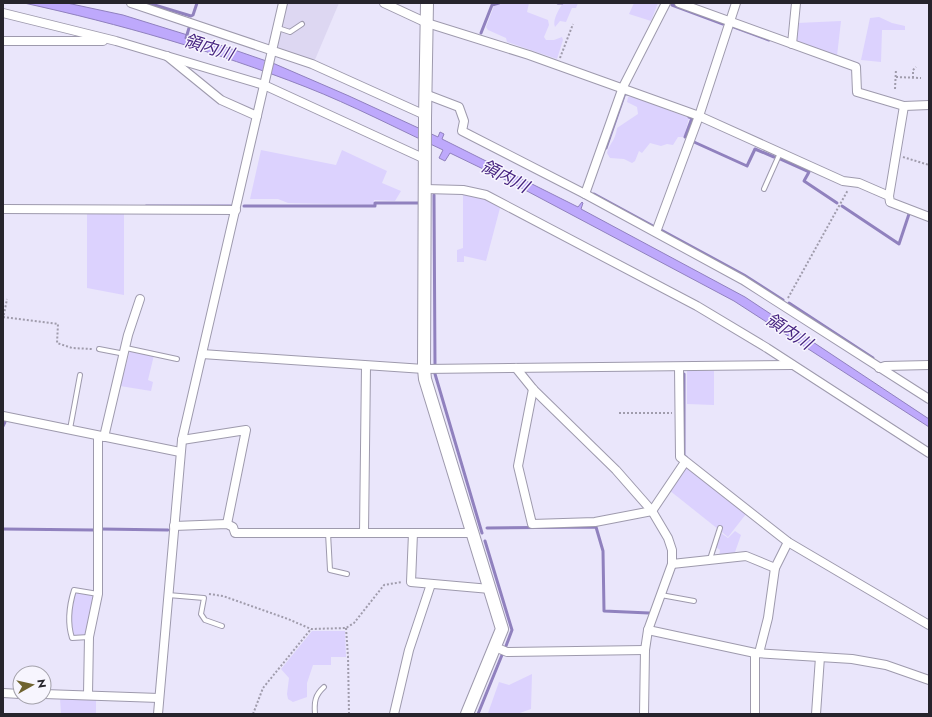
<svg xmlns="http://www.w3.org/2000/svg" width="932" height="717" font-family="Jost,'Noto Sans JP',sans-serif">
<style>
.built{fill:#ddd7f2}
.green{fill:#dcd2fe}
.water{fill:#bea9fc;stroke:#9081be}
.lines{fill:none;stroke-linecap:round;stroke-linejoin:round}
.stream{stroke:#9081be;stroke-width:3}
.lane-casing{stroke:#9e9aad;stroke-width:6}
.street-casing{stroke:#9e9aad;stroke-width:10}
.secondary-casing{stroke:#9e9aad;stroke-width:14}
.path{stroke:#a09cac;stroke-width:2;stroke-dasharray:2 2;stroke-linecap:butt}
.lane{stroke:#fff;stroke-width:4}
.street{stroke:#fff;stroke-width:8}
.secondary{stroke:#fff;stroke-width:12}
.labels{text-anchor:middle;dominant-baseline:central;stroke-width:3;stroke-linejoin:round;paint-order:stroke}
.water-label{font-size:17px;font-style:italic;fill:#472481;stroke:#f7f5fe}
</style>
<rect width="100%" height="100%" fill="#eae6fb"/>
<!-- built -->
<polygon class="built" points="286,3 339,3 314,62 278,49 277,45"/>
<!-- green -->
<g class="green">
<polygon points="503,3 529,3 527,12 548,20 549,25 544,37 546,40 554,40 562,37 563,40 557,59 507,42 506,38 488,30 486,27 494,6"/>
<path d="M 563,3 L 578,3 L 576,8 L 572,8 L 566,22 L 560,21 L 555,27 C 552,20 559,9 563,3 Z"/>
<polygon points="634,3 658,3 651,21 629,14"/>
<polygon points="879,17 892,23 905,26 905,30 882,30 881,62 861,60 870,18"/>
<polygon points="841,21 837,56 797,43 797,23"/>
<path d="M 631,96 L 689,118 L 684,137 L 678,137 L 673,145 L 667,144 L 661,146 L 650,143 L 642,153 L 639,151 L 635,161 L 632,163 L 624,159 L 610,158 L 607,153 C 610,142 615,142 617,128 C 624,123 631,119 638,114 L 637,107 L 627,102 L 628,97 Z"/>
<polygon points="261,150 336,165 342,150 387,171 382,183 401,191 395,201 374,200 374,205 288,203 278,199 250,199"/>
<polygon points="463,193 484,198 500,208 486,261 464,256 464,262 457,262 457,250 463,248"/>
<polygon points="87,212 124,212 124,295 87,288"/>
<polygon points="130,351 154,355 148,380 153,382 151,391 120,386"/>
<polygon points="687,371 714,371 714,405 687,404"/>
<polygon points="684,468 687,468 746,514 728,537 669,490"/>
<polygon points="735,531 741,535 734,555 719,556 720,550 716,547 721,533 728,538"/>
<path d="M 75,591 L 95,595 L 87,636 L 74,636 C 68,622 71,606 75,591 Z"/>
<polygon points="312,631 345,631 346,657 331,657 331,665 313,665 307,683 307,697 293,702 288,699 287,694 289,678 281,669"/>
<polygon points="532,674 531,709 517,714 488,713 499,682 509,685"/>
<polygon points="60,698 96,698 96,714 61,714"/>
</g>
<!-- water -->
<path class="water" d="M 24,3 L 67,3 L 123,15 L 223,46 L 275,64 L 349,96 L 438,137 L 440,132 L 444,134 L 442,139 L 578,207 L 582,202 L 583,203 L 581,209 L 745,297 L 929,419 L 929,427 L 734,301 L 510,182 L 450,153 L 445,161 L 439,158 L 443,150 C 398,129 352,105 306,87 C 214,51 120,24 24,3 Z"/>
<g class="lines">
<!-- stream -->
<g class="stream">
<polyline points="148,3 191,16 193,15 197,3"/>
<polyline points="558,3 562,3"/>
<polyline points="672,5 723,24"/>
<polyline points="734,27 769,40"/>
<polyline points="481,33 492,5 499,3"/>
<polyline points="186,38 189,28"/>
<polyline points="685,137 692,118 689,117"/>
<polyline points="694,142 747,166 755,149 774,157"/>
<polyline points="606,148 625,93 627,94"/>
<polyline points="780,159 809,172 804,181 837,203"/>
<polyline points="594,194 653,226"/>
<polyline points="434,195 435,365"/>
<polyline points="146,206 232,206"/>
<polyline points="244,206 375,206 375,203 420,203"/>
<polyline points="842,206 899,244 909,214"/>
<polyline points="661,230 744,275 783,300"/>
<polyline points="789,303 873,358"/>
<polyline points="435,374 482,533"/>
<polyline points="684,374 684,456 686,457"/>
<polyline points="3,426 5,422"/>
<polyline points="487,528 596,527 603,551 604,611 649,613"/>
<polyline points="3,529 94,530"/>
<polyline points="101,529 168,530"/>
<polyline points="485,541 512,630 506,646"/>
<polyline points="478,714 502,655"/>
</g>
<!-- lane casing -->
<g class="lane-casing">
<g id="lane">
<polyline points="278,28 290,32 302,24"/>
<polyline points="764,189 780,153"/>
<polyline points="126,348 177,359"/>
<polyline points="99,349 125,354"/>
<polyline points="70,429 80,375"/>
<polyline points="328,533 330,570 347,574"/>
<polyline points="710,559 720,528"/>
<polyline points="168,595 204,598 201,614 205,620 222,626"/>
<polyline points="661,595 694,601"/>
<path d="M 89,637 L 72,638 C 67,622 69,606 74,590 L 98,594"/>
<path d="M 315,714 C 314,702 315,695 324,687"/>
</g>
</g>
<!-- street casing -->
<g class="street-casing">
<g id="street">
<polyline points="131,3 312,64 425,115"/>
<polyline points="384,3 427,23 529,55 699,116 843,181 859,183 889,196 890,202 929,217"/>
<polyline points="679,3 856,67 857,92 904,106 929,105"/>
<polyline points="3,13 116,41 264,85 425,159"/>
<polyline points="3,41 103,41"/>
<polyline points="792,44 796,3"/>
<polyline points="167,56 221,100 257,116"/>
<polyline points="425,94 459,107 464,121 462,131 585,194 743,280 929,399"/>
<polyline points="425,189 463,190 486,195 697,306 767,348 929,453"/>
<polyline points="585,194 623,87 666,3"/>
<polyline points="889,196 904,106"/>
<polyline points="3,209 236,210"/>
<polyline points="656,232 699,116 736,3"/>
<polyline points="202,354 424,369 792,365"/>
<polyline points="679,367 680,457 788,542 929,625"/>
<polyline points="516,368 533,389 616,470 652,511 668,538 672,550 672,564 648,630 645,650 644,714"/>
<polyline points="879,368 885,366 929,365"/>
<polyline points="533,389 518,466 532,524 595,522 652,511 685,462"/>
<polyline points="3,416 180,452"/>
<polyline points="104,437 128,335 140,299"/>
<polyline points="182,440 246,430 227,524"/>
<polyline points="174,526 227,524 233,527 235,533 473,533"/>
<polyline points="364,533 366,366"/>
<polyline points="413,533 411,582 490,589"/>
<polyline points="672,564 746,556 775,568"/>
<polyline points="648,630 755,653 852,659 886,665 929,680"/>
<polyline points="495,647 507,652 645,650"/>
<polyline points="759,653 768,618 775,568 788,542"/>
<polyline points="3,693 20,694"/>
<polyline points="44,694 159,698"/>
<polyline points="88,694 89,637 98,594 98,436"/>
<polyline points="158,714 182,440 283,3"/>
<polyline points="394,714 409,650 431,584"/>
<polyline points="755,714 755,653"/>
<polyline points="816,714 820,657"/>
</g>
</g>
<!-- secondary casing -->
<g class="secondary-casing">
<polyline id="secondary" points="427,3 425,118 424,369 425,379 502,629 467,714"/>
</g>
<!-- path -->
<g class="path">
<polyline points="560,58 573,24"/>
<polyline points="896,77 921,78"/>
<polyline points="913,78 913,70 916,67"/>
<polyline points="895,89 896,69"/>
<polyline points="903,157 929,165"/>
<polyline points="788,298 848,190"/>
<polyline points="3,317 58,324 57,343 72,348 92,349"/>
<polyline points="3,319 7,299"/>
<polyline points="619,413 672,413"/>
<polyline points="209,594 223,596 288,619 311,629 346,628 354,623 384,585 402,582"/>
<polyline points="346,628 348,656 349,714"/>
<polyline points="253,714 263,688 311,629"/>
</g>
<!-- lane -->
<use href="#lane" class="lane"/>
<!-- street -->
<use href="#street" class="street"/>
<!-- secondary -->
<use href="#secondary" class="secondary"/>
</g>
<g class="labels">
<!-- water labels -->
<g class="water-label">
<text transform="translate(209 47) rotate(17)">領内川</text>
<text transform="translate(505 176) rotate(27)">領内川</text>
<text transform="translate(789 331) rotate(33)">領内川</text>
</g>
</g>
<!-- border -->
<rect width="932" height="717" fill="none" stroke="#26242c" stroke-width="8"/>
<!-- north arrow -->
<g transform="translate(32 685) rotate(82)"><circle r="19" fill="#f7f5fe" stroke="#a3a1aa"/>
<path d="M0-3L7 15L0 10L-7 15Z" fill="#6f6330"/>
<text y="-6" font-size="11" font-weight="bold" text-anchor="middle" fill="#26242c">N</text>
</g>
</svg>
